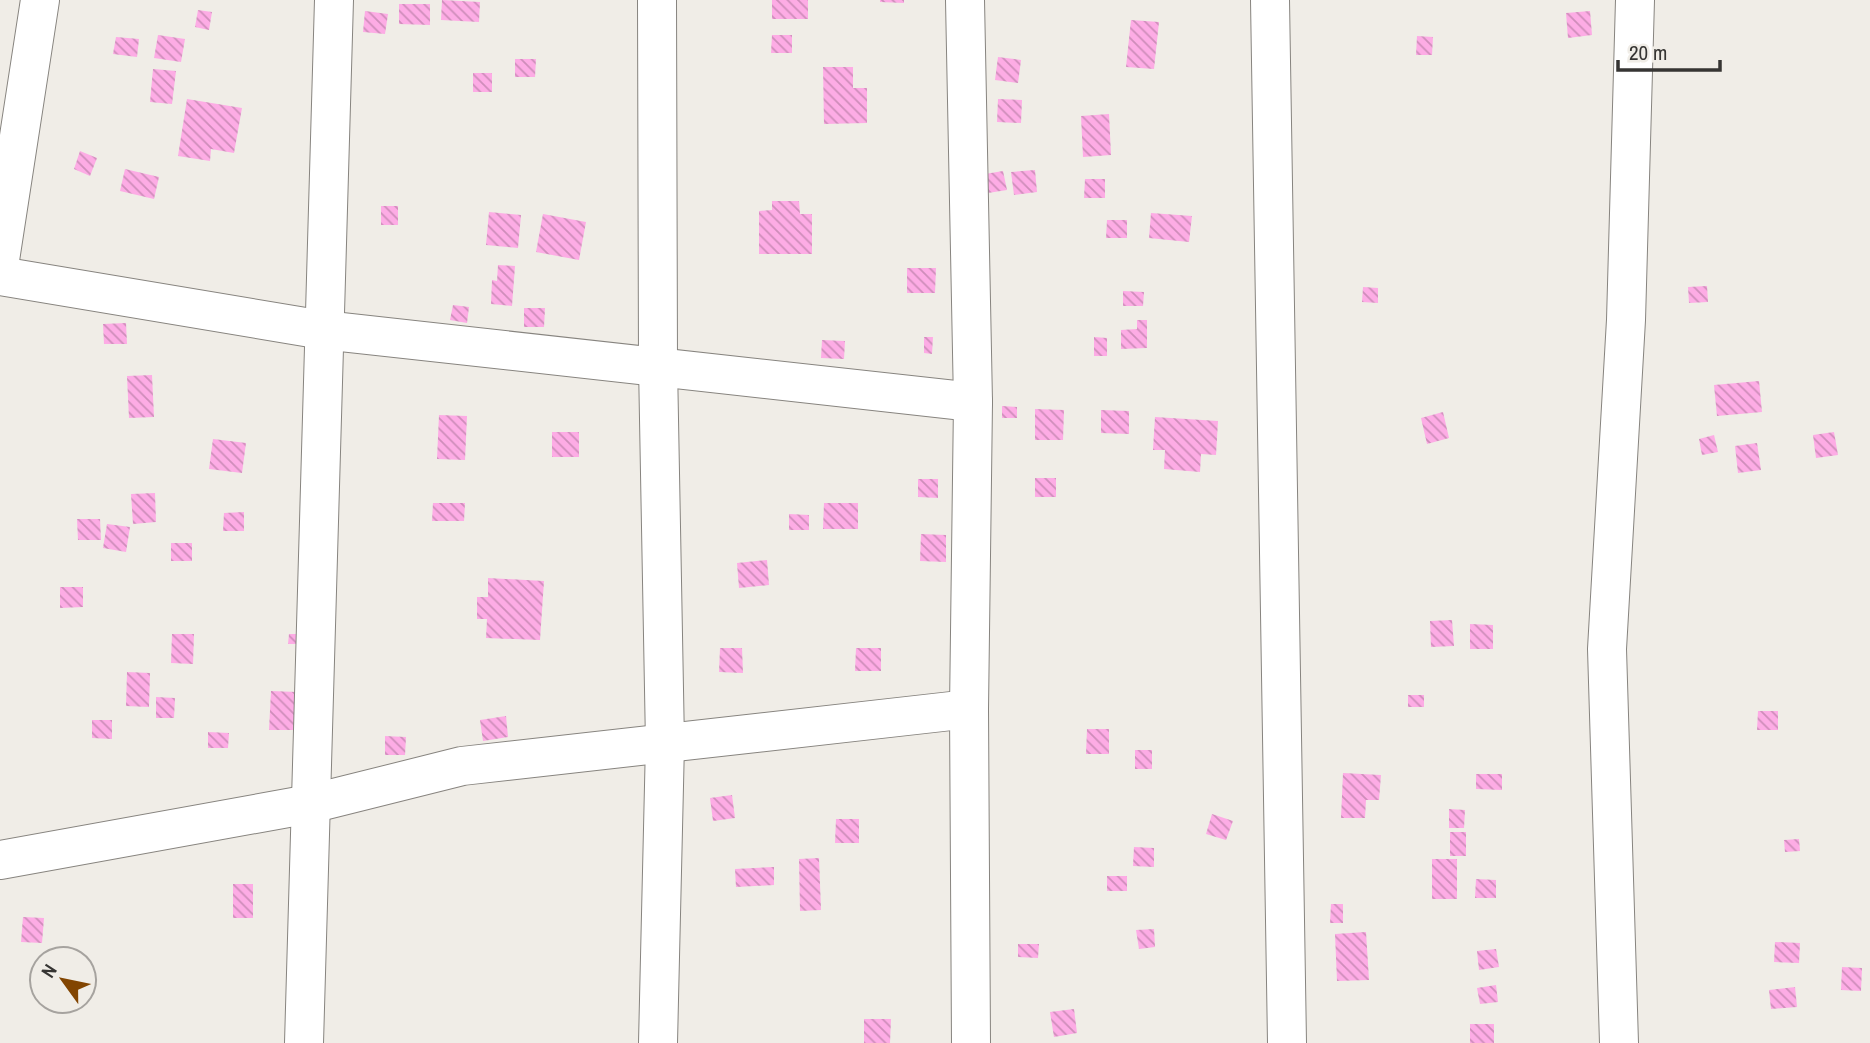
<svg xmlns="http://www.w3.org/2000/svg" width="1870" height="1043" font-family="'Archivo Narrow',sans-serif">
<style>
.building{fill:url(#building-back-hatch)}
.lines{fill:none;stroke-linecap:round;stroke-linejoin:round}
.street-casing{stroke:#87847f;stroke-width:40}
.street{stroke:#fff;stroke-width:38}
</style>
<defs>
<pattern id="building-back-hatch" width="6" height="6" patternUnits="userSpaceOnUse" patternTransform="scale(1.75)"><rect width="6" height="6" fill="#fdace5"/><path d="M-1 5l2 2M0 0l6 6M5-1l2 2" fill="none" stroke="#ce8dba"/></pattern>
</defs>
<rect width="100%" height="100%" fill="#f0ede7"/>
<!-- building -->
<g class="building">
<polygon points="442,0 480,2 479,22 441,20"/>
<rect x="772" y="0" width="36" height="19"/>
<polygon points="880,0 904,0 904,3 880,2"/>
<polygon points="399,4 430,4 430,25 399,24"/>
<polygon points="198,10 212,12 209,30 195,27"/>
<polygon points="365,11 388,14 385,34 363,32"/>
<polygon points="1590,11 1592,35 1568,38 1566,13"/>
<polygon points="1131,20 1159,22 1154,69 1126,67"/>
<polygon points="158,35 185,39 181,62 154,58"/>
<polygon points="772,35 792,35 792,53 771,53"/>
<polygon points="1417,36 1433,37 1432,55 1416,55"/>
<polygon points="116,37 139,39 137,57 113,54"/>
<polygon points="998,57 1021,60 1018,83 995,80"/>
<polygon points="515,59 536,59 535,77 515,77"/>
<polygon points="823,67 853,67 853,88 867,88 867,123 824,124"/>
<polygon points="153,69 176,71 172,104 150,102"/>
<rect x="473" y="73" width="19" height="19"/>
<polygon points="187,99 242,108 234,153 211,149 210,161 178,156"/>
<polygon points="998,99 1022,100 1021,123 997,122"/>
<polygon points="1109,114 1111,155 1083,157 1081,116"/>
<polygon points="80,151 97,158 90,176 74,169"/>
<polygon points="125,169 159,177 154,199 120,191"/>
<polygon points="1035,170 1037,192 1014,195 1011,172"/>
<polygon points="1003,171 1007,190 988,193 985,174"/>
<polygon points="1085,179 1105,179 1105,198 1084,198"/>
<polygon points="772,201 799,201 800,214 812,214 812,254 759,254 759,211 772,210"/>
<rect x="381" y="206" width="17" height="19"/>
<polygon points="489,212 521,215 518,248 486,245"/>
<polygon points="1151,213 1192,216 1189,242 1149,238"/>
<polygon points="543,214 586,222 579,260 536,252"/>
<polygon points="1107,220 1127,220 1127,238 1106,238"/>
<polygon points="498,265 515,266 512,306 491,304 492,280 497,281"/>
<polygon points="907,268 936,268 935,293 907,293"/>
<polygon points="1707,286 1708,302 1689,303 1688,287"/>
<polygon points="1363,287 1378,288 1378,303 1362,302"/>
<polygon points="1123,291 1144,292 1143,306 1123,306"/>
<polygon points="453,305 469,307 467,323 450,320"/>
<polygon points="524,308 545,308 544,327 524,327"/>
<polygon points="1137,320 1147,320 1147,348 1121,349 1121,330 1137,329"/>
<polygon points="126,323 127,344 104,344 103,324"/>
<polygon points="924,337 933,337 932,354 924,353"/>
<polygon points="1094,337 1107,338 1107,356 1094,356"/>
<polygon points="822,340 845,341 844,359 821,358"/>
<polygon points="152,375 154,417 129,418 127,376"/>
<polygon points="1759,381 1762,412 1717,416 1714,385"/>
<polygon points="1002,406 1017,407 1017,418 1002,418"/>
<polygon points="1035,409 1064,410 1063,440 1035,440"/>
<polygon points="1101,410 1129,411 1129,434 1101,433"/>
<polygon points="1443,412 1449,438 1427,444 1421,418"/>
<polygon points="439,415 467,416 465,460 437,459"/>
<polygon points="1155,417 1218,421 1216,455 1201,454 1200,472 1164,469 1165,450 1153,450"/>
<rect x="552" y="432" width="27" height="25"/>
<polygon points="1834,432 1838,455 1816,458 1813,435"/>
<polygon points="1714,435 1718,452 1702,455 1699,439"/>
<polygon points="213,439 246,443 242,473 209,469"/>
<polygon points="1757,443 1761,470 1738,473 1735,446"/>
<rect x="1035" y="478" width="21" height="19"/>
<polygon points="918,479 938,479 938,498 918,497"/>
<polygon points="155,493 156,522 133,524 131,494"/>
<polygon points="433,503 465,503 464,521 432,521"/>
<polygon points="824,503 858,503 858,529 823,529"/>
<polygon points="244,512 244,531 223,531 224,513"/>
<polygon points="789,514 809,515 809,530 789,530"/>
<polygon points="77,519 100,519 101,540 78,540"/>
<polygon points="107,524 130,527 126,552 103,548"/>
<polygon points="921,534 946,535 946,562 920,561"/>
<rect x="171" y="543" width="21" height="18"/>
<polygon points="767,560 769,585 739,588 737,563"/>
<polygon points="488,578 544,581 540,640 486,638 487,619 477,619 477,597 488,597"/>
<polygon points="60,587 83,587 83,607 60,608"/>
<polygon points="1452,620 1454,646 1431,647 1430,621"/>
<polygon points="1470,624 1493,625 1493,649 1470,649"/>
<polygon points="172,634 194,634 193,664 171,663"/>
<polygon points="289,634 301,634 301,644 288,644"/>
<polygon points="720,648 742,648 743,673 719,672"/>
<polygon points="856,648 881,648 881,671 855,671"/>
<polygon points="127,672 150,673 149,707 126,706"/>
<polygon points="271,691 297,692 296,730 269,730"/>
<rect x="1408" y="695" width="16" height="12"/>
<polygon points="156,697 175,698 174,718 156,718"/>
<polygon points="1758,711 1778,711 1778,730 1757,730"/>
<polygon points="506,716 508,737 483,741 480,720"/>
<polygon points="92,720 112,720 112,739 92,738"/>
<polygon points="1087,729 1109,729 1109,754 1086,754"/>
<polygon points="208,732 229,733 228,748 208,748"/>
<polygon points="385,736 406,737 405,755 385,755"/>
<rect x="1135" y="750" width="17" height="19"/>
<polygon points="1343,773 1381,775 1379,800 1366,800 1365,818 1341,818"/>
<polygon points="1476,774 1502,774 1502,790 1476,789"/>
<polygon points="732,795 735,818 713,821 710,798"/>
<polygon points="1449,809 1465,810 1464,828 1449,828"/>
<polygon points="1212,814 1233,821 1226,840 1206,834"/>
<polygon points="836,819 859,819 859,843 835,843"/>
<rect x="1450" y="832" width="16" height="24"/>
<polygon points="1799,839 1800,851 1785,852 1784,840"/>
<polygon points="1134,847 1154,848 1154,867 1133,866"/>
<polygon points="819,858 821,910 800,911 799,859"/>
<rect x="1432" y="859" width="25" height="40"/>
<polygon points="774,867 774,885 736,887 735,869"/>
<rect x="1107" y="876" width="20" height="15"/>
<polygon points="1476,879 1496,880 1496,898 1475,898"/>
<rect x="233" y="884" width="20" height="34"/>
<polygon points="1331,904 1343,904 1343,923 1330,923"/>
<polygon points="23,917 44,918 42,943 21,942"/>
<polygon points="1154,929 1155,947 1139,949 1136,930"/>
<polygon points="1366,932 1369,980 1337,981 1335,934"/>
<polygon points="1775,942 1800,943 1799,963 1774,962"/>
<polygon points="1018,944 1039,944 1038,958 1018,957"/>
<polygon points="1496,949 1499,967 1479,970 1477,951"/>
<polygon points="1842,967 1862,968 1861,991 1841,990"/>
<polygon points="1496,985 1498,1002 1480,1004 1477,988"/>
<polygon points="1795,987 1797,1007 1771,1009 1769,990"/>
<polygon points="1074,1009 1077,1033 1054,1037 1050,1012"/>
<polygon points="864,1019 891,1019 890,1043 864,1043"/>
<rect x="1470" y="1024" width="24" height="19"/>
</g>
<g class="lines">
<!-- street casing -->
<g class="street-casing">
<g id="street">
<polyline points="657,0 658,365 665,743 658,1043"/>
<polyline points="965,0 973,402 969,709 971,1043"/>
<polyline points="1270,0 1287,1043"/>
<polyline points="0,260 40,0"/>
<polyline points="0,276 323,330 973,402"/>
<polyline points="0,860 310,804 462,766 969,709"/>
<polyline points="304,1043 334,0"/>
<polyline points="1619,1043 1607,649 1626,320 1635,0"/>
</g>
</g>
<!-- street -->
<use href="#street" class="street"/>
</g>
<!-- north arrow -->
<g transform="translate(63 980) rotate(303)"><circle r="33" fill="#f0ede7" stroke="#a6a39f" stroke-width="2"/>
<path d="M0-5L12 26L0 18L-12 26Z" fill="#824501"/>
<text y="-10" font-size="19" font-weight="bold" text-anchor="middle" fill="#363533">N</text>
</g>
<!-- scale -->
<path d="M1618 60v10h102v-10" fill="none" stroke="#363533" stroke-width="3.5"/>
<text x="1629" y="60" font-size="21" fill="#363533" stroke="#f0ede7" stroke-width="5" paint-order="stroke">20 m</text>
</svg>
